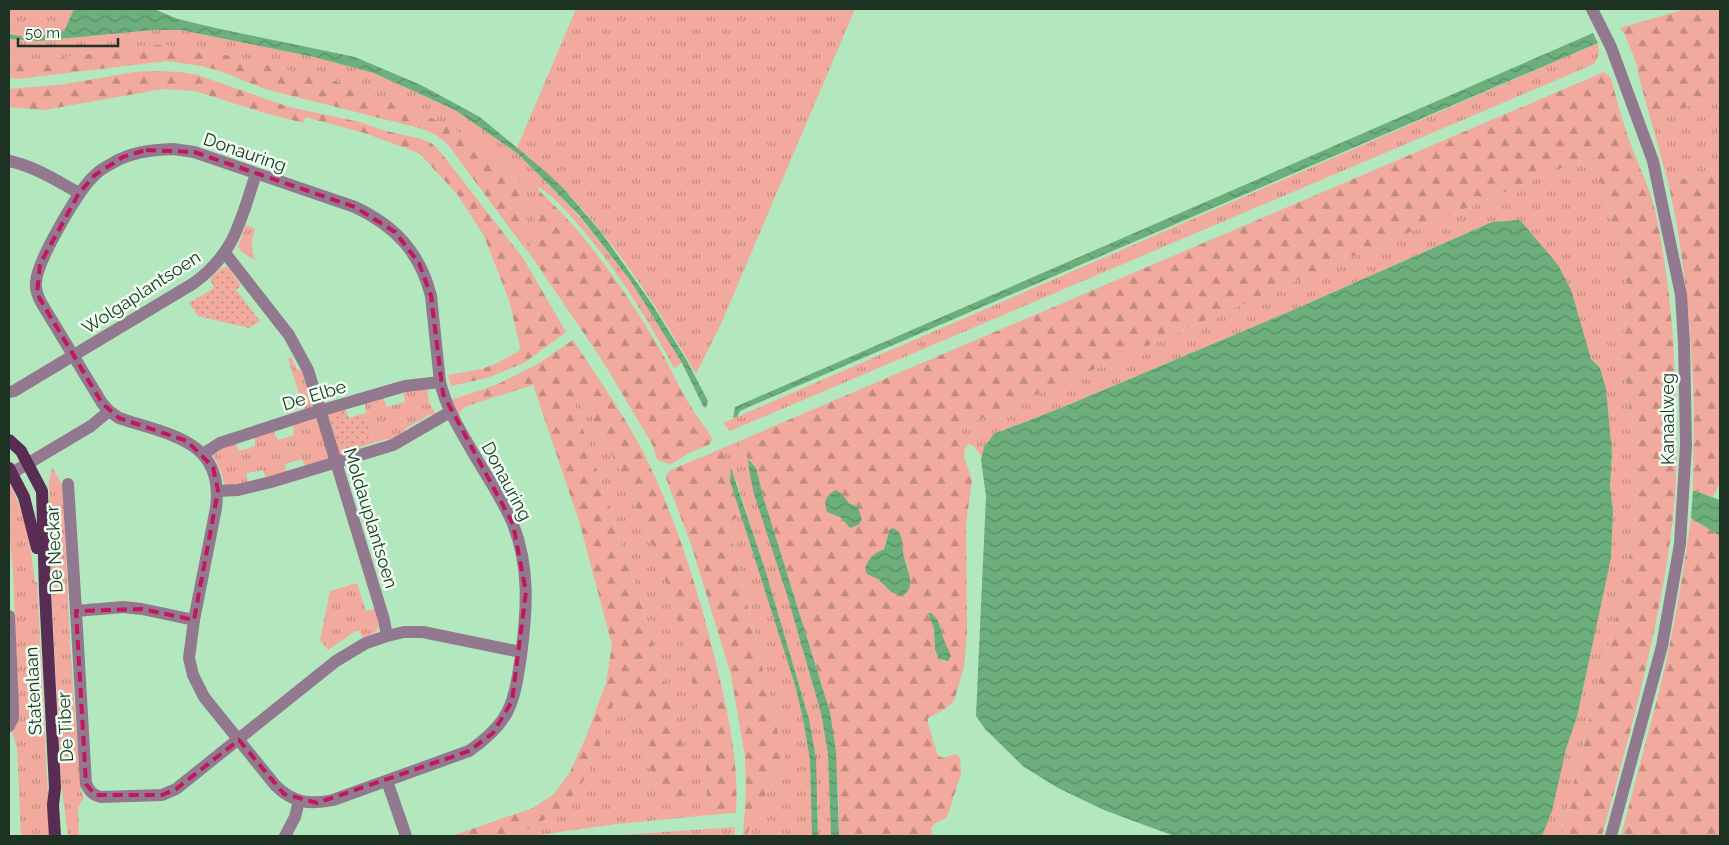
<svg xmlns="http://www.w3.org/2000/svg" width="1729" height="845" font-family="Raleway,sans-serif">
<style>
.grass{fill:url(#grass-tufts)}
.forest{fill:url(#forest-firs);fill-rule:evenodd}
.park{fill:url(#park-dots)}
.water{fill:url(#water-waves)}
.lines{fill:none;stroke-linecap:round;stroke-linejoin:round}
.minor{stroke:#93798f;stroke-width:12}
.major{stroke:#582c53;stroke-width:12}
.marked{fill:none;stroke:#c2185b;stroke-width:4;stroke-dasharray:10 6;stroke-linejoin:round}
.labels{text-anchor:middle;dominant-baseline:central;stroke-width:5;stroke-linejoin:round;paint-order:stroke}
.street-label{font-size:18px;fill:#1d3222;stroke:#eefef1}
</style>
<defs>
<pattern id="grass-tufts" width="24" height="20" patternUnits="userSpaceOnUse" patternTransform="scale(1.25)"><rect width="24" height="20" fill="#f1aa9d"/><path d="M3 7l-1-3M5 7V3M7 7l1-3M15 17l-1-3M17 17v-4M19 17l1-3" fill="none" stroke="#c38b80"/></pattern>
<pattern id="forest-firs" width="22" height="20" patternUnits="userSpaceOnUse" patternTransform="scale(1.25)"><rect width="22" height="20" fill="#f1aa9d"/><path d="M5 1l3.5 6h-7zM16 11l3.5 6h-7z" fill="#c38b80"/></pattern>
<pattern id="park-dots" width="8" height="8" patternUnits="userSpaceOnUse" patternTransform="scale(1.25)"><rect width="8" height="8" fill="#f1aa9d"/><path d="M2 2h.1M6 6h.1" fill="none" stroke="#c38b80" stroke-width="1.8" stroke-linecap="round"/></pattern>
<pattern id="water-waves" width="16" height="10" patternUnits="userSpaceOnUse" patternTransform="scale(1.25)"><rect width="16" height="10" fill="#6cae7c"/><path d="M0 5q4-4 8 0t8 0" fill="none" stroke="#588e65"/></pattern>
</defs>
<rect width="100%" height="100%" fill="#b3e8be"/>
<!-- grass -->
<g class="grass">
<path d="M 9,9 L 74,9 L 64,31 C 48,34 24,42 9,32 Z"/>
<path d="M 576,9 L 855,9 L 721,324 L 696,374 C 658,308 617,244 563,188 C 549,174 533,161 517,148 Z"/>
<path d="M 153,30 L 181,30 L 314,57 L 374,73 L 455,110 L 517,153 L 578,215 L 630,280 L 682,363 L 674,368 C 648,319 618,272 583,230 C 570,215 556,198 539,187 L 530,254 L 520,242 L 526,190 L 518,180 L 487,152 L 457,131 L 424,114 L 339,82 L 209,51 L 165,45 L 149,45 L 48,60 L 9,59 L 9,39 L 38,41 Z"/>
<polygon points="1598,43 1599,55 1594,64 730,431 723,423"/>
<polygon points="1720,94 1720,172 1668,182 1651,121"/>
<polygon points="1593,156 1612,222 1628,287 1628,302 1622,343 1630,411 1637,436 1639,478 1636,491 1635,514 1630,552 1618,611 1597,688 1563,826 1564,836 1542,836 1566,749 1577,717 1611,558 1613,512 1610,486 1612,454 1600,368 1591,359 1584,338 1540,244 1520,220 1492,222 1291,311 1068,405 994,434 984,447 982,457 974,446 968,444 960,428 1325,268 1557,170"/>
<path d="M 246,225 L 255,229 C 251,239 251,249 255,260 L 242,252 L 238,247 Z"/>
<polygon points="291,357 297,369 302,371 314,404 311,410 305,412 288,359"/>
<polygon points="427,388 429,402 436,415 429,415 405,429 404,435 392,441 387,439 373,443 366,413 365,403 383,397 387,407 405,402 403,391"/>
<polygon points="583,398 625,481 657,555 677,619 699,712 705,756 707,797 721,814 617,824 532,836 515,836 585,777 604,734 613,704 617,696 629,700 635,714 655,788 660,795 667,798 679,731 642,605 574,402"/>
<polygon points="316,417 331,458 306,468 302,459 285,464 286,474 267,479 263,470 247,473 246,475 248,484 225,487 221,471 212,454 235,442 239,451 255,446 255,436 273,430 277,439 278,440 294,435 293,425"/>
<polygon points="737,442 748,459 749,470 787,595 821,713 828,754 831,836 818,836 818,806 809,719 765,569 737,483 721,449"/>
<polygon points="52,467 63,486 70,644 81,791 84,797 78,808 79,836 68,836 61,782 52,600 49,482"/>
<path d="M 9,482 C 26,514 31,547 35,582 L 37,582 L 50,836 L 21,836 L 17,748 L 12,732 L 19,720 L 13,572 L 9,530 Z"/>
<polygon points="741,515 795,685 803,719 810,760 812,836 746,836 784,758 728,522"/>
<path d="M 357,583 L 366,611 L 375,609 C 380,628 382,631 363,638 L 359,631 L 356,631 L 328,650 L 320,640 L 330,591 Z"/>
<polygon points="735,827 734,836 607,836"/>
</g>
<!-- forest -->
<g class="forest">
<polygon points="1686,9 1720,9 1720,94 1651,121 1638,73 1637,65 1625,35 1620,28"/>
<path d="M 149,45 L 165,45 L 209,51 L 339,82 L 424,114 L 457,131 L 487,152 L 518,180 L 526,190 L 520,242 L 449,146 C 440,136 431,132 419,128 L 265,89 L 220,71 L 201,66 L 167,61 L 17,79 L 9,78 L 9,59 L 48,60 Z"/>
<polygon points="156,71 180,72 198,75 289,107 360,122 382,130 422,139 431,143 438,149 523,258 566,332 524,363 487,378 451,386 448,375 482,369 495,364 519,351 520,347 509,300 484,236 457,194 419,153 364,133 305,117 304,123 268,114 195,91 163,89 44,110 9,107 9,89 66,84 134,72"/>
<path d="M 1604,72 L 1611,78 C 1617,100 1623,124 1631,145 C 1639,167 1652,193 1656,215 C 1669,276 1674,338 1676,400 C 1677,436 1677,473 1674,509 C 1662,621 1631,729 1602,836 L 1564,836 L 1563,826 L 1597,688 L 1618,611 L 1630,552 L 1635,514 L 1636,491 L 1639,478 L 1637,436 L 1630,411 L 1622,343 L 1628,302 L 1628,287 L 1612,222 L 1593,156 L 1557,170 L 1325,268 L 960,428 L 968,444 L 965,449 L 964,457 L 972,480 L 966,523 L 967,635 L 964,667 L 954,701 L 945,709 L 928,718 L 928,724 L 938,756 L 944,758 L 955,754 L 960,757 L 961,774 L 947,817 L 934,824 L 931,829 L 933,836 L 839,836 L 838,788 L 830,712 L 763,496 L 756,468 L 748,459 L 737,442 ZM 848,502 L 858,507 L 850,528 L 840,517 ZM 886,540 L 903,553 L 909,571 L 891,592 L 878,579 L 873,555 L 884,549 ZM 928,614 L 941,626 L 945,662 C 930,655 936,642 934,629 C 932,624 930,619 928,614 Z"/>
<path d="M 1720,172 L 1720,482 L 1713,497 L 1693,490 C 1693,455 1695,419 1693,383 C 1690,315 1683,248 1668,182 Z"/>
<path d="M 538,190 C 589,236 628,295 662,353 C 672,371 680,390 691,407 C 697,417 704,425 710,435 L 712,440 L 710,444 L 689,453 L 671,464 L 662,462 L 657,459 L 652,444 L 602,360 L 530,254 Z"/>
<path d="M 573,340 C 596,375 620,409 640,446 C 675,514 698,589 716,663 C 728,713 739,762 736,813 L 721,814 L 707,797 L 705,756 L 699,712 L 677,619 L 657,555 L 625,481 L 583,398 L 574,402 L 642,605 L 679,731 L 689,772 L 689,786 L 685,793 L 678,798 L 667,798 L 660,795 L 655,788 L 635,714 L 629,700 L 618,696 C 610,708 609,722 604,736 C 587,778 575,805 533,826 C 527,829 519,835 513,836 C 493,839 471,836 451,836 L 533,808 L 555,793 L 570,772 L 586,737 L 606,683 L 612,645 L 579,521 L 533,385 L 467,406 L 460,411 L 459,417 L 451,400 L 496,385 L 536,365 Z"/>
<polygon points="721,449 731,468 730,481 741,515 728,523 784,758 746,836 743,836 746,790 745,757 731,675 691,544 666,478 667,473 673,469"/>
<path d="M 1691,518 L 1720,536 L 1720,836 L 1621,836 C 1634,786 1648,735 1661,684 C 1674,629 1683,574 1691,518 Z"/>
</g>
<!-- park -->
<g class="park">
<polygon points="226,267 232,271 231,272 241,285 236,290 260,321 249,328 198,316 189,303 214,288 210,279 220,269"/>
<polygon points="345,409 349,418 366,413 373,443 360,447 358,452 340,457 328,414"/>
</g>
<!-- water -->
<g class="water">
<path d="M 74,9 L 154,9 L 178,19 L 220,29 L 355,57 L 421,85 L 480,117 L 546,172 L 563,188 L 601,232 L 652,304 L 686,359 L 708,401 L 706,408 L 703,406 L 682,363 L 630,280 L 579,215 L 517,153 L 455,110 L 374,73 L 314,57 L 181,30 L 153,30 L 38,41 L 9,39 L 9,33 C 25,41 47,34 64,31 Z"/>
<polygon points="1593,33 1598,43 751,406 740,411 737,417 733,418 735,407"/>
<polygon points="1520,220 1558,265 1571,290 1591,359 1600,368 1606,389 1612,454 1610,486 1613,512 1611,558 1577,717 1566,749 1552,811 1542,836 1174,836 1104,810 1058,788 1024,767 985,729 976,716 986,496 981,460 984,447 994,434 1068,405 1291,311 1492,222"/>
<polygon points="748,459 756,468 763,496 830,712 836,751 839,836 831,836 828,754 821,713 787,595 754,494 749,470"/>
<polygon points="731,468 765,569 809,719 816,759 818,836 812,836 810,760 803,719 795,685 730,481"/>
<path d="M 836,490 L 842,494 L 849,503 L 858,507 L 862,520 L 858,525 L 850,528 L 840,517 L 827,512 C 823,500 826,496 836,490 Z"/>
<polygon points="1693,490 1720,500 1720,536 1691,518"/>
<path d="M 893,528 C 905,533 901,546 904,556 C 906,569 918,587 902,596 L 891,592 L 878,579 L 867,574 L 865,568 C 869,557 874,554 884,549 L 890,529 Z"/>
<path d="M 928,613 L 931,613 C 941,621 940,629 944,640 C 946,645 949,650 951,656 L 948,661 L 939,659 L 935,650 L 934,629 Z"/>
</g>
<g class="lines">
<!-- minor -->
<g class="minor">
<polyline points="1592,9 1611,47 1653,161 1681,295 1684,343 1686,445 1680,544 1662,646 1611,836"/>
<path d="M 173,149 L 194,152 L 355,207 C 395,226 420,252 431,296 L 440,382 C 447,411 463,435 478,461 C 490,481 504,502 513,524 C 530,567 527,611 521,656 C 514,704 510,723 469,751 L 333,800 C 309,805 293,803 275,785 L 204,697 L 193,675 L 189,658 L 194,620 L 216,508 C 225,440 169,435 119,418 L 109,411 L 102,403 L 42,304 C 38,297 35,290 36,282 C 37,261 79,189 95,175 C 99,171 105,167 111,164 C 130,152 151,150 173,149 Z"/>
<path d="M 9,161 C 34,166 57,181 79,193"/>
<polyline points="225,253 289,335 308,370 384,620 387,636 404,632 423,632 521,652"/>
<path d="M 9,392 L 14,391 L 194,283 C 236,252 240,221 256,174"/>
<polyline points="203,454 220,443 309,414 405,386 440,382"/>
<polyline points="12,473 91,426 109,411"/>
<polyline points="68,484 76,611"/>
<polyline points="218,491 238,490 271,482 393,445 450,412"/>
<polyline points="9,616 13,709 13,718 9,726"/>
<path d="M 194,620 L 142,609 L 123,607 L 76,611 L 86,784 C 90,792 93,795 101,797 L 162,795 L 176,789 L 336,661 L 366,643 L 387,636"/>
<polyline points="387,781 406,836"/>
<polyline points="285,836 295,817 299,801"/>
</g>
<!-- major -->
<g class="major">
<polyline points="9,440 21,451 42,491 45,592 55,788 53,805 55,836"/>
<polyline points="9,468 24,497 37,548"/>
</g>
</g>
<!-- marked area -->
<path class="marked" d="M 146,150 L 194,152 L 355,207 L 395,232 L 419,263 L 431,296 L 443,394 L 513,524 L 526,592 L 512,701 L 493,733 L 469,751 L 317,803 L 284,794 L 239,740 L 176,789 L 162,795 L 95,795 L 86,784 L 76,611 L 142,609 L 194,620 L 218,491 L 213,467 L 187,441 L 119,418 L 102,403 L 37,294 L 40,264 L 79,193 L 95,175 L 123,157 Z"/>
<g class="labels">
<!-- street labels -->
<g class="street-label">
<text transform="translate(245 152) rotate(19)">Donauring</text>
<text transform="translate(141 292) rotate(-33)">Wolgaplantsoen</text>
<text transform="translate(314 395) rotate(-17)">De Elbe</text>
<text transform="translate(1667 419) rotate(-90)">Kanaalweg</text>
<text transform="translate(507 481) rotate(62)">Donauring</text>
<text transform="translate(371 518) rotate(73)">Moldauplantsoen</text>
<text transform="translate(54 549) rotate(-93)">De Neckar</text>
<text transform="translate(33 691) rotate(-93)">Statenlaan</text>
<text transform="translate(65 727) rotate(-93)">De Tiber</text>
</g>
</g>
<!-- border -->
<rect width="1729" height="845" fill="none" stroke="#1d3222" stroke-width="20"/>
<!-- scale -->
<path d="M18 38v8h100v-8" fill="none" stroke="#1d3222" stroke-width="2.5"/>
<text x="25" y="38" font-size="15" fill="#1d3222" stroke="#eefef1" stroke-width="4" paint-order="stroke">50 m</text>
</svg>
